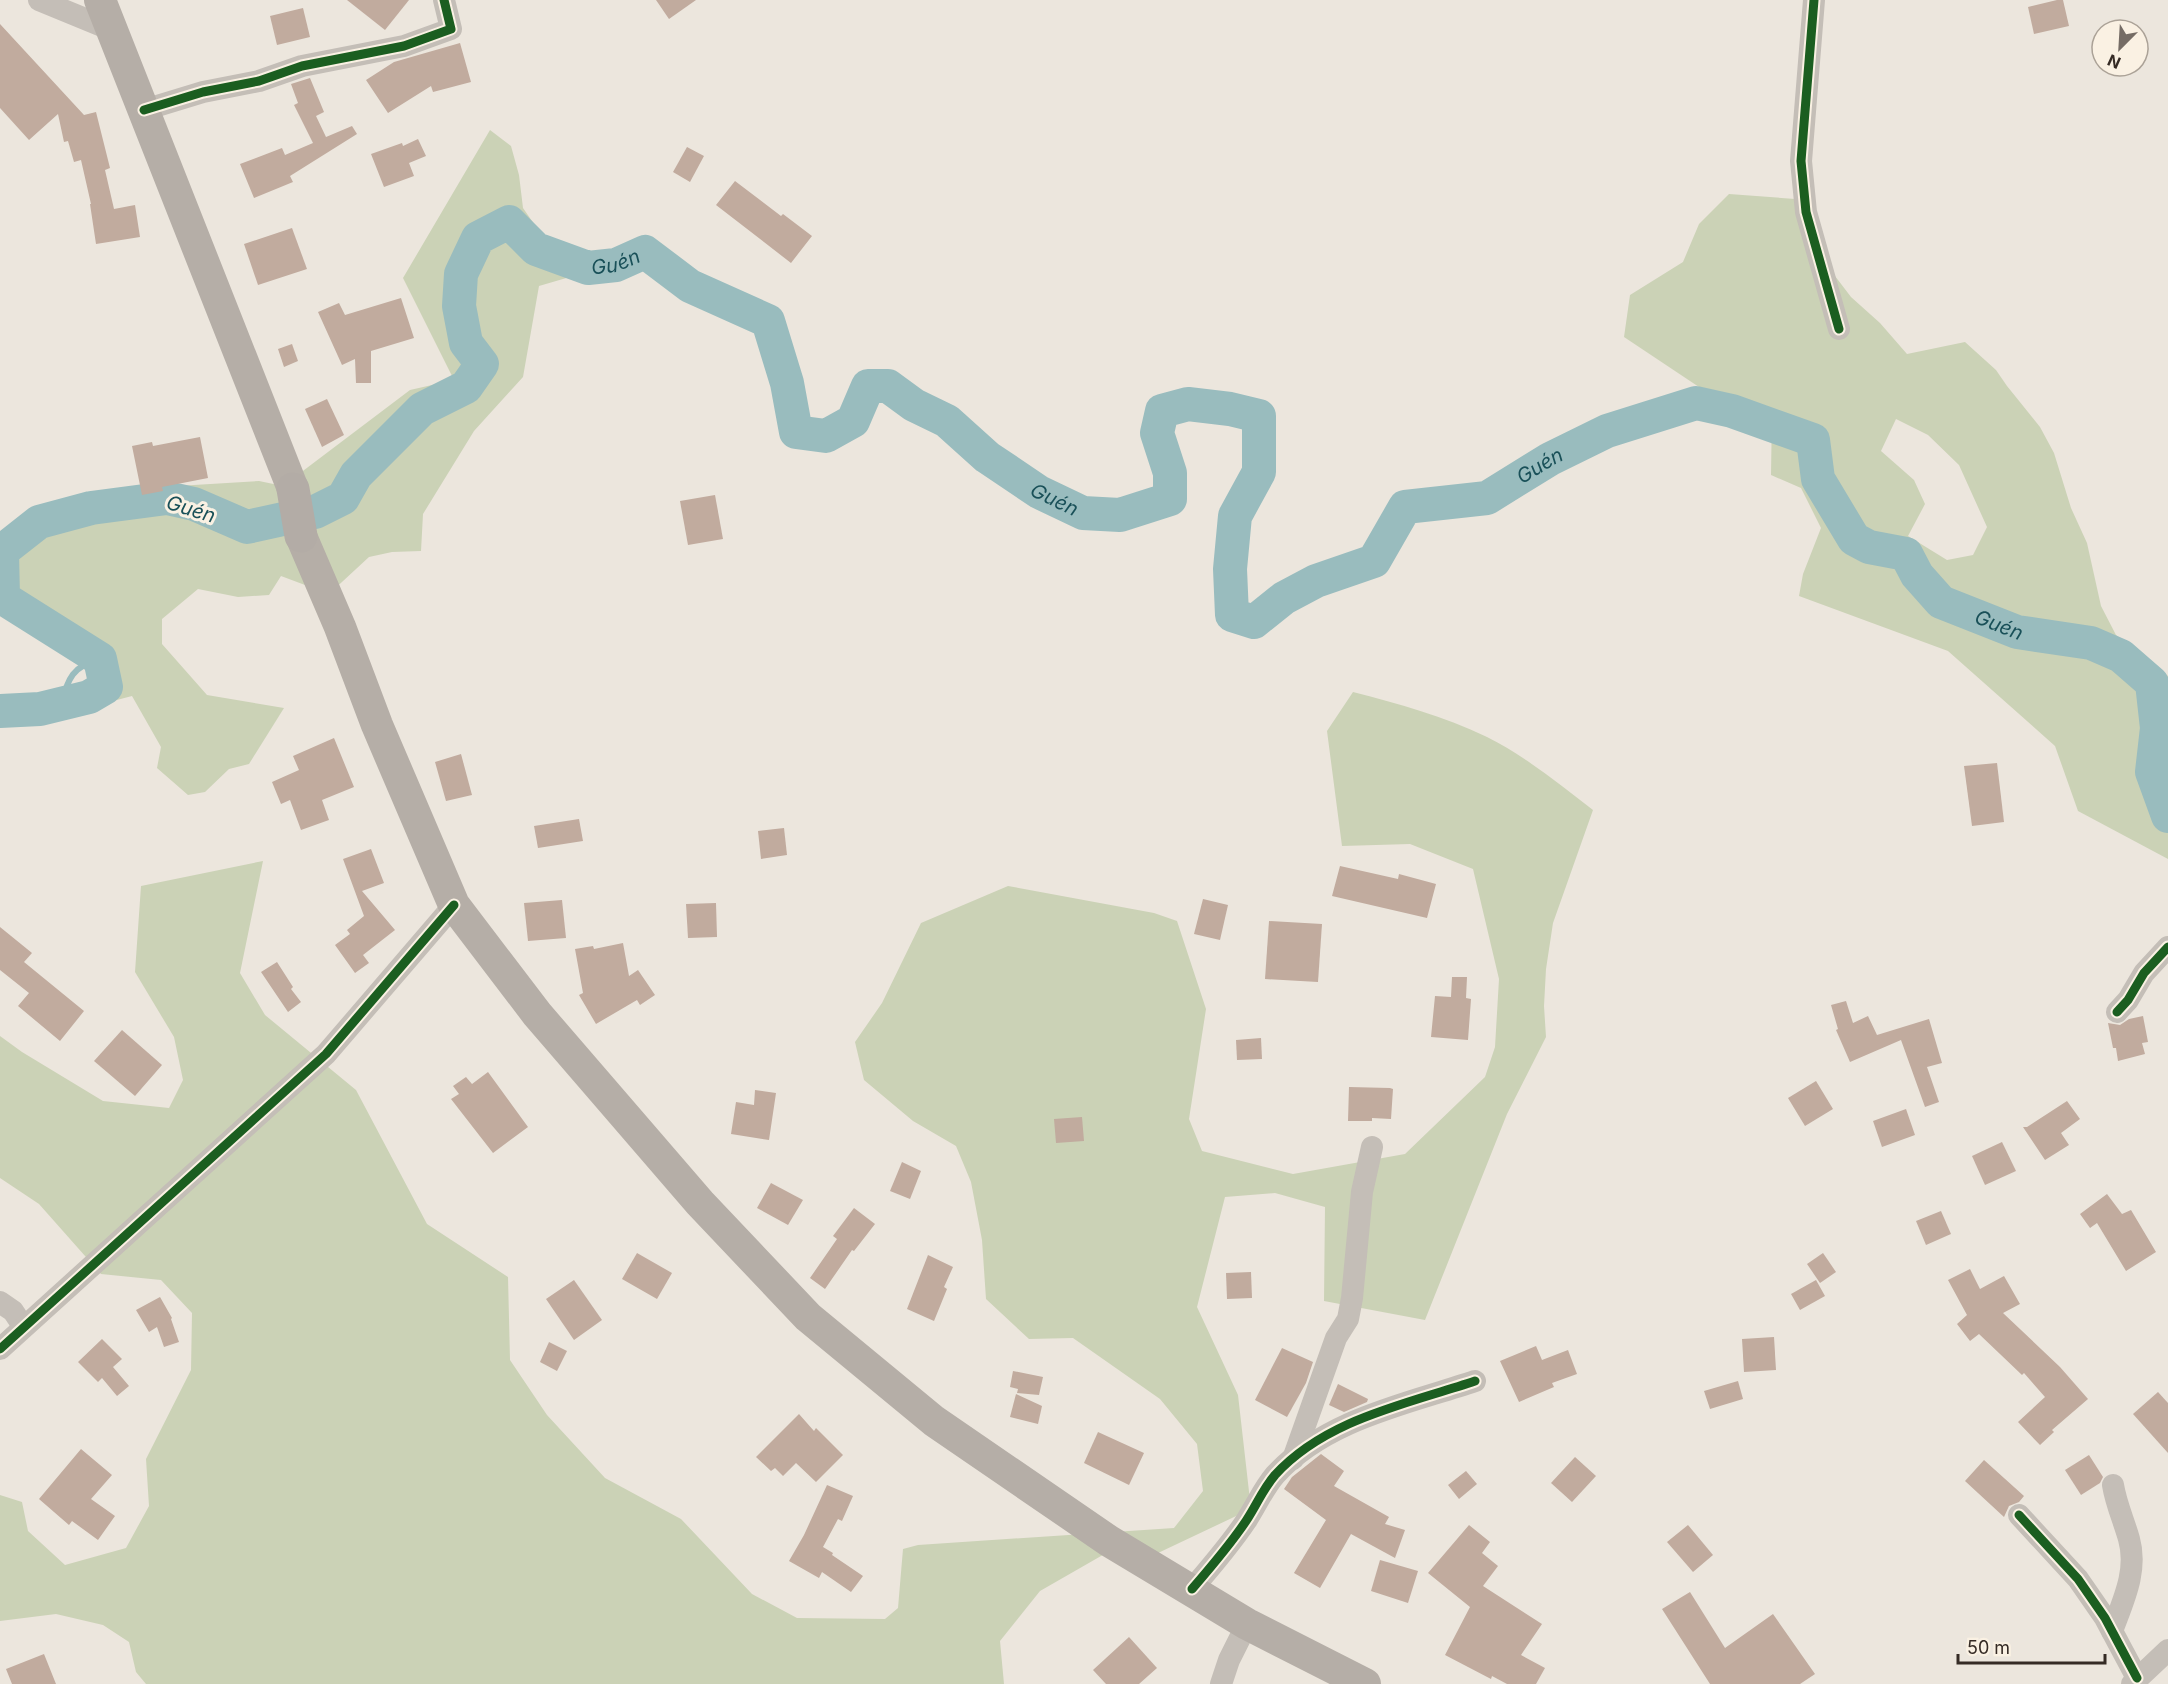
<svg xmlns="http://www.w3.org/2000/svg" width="2168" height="1684" font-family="Inter,sans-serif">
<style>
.green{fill:#cbd2b6;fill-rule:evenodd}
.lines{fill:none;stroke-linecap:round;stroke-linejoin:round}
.stream{stroke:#99bcbe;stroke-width:6}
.river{stroke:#99bcbe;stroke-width:34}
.building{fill:#c1ab9e}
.minor{stroke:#c4beb7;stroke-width:22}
.secondary{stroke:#b5aea7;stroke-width:32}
.primary{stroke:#b3aca6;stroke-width:33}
.cycleway-casing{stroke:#faf1e3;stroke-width:13}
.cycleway{stroke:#1b5e20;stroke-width:9}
.labels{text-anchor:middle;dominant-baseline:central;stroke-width:6;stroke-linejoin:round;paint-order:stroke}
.water-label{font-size:20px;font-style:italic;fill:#195058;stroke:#faf1e3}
</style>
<rect width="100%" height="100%" fill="#ece6dd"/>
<!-- green -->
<g class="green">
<polygon points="490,130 511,146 519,175 523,208 541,234 580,274 539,286 523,377 474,431 423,514 421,551 392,552 369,557 329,594 281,576 269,595 238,597 198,589 162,619 162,644 207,695 284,708 249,764 229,769 205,792 188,795 157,768 161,747 132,696 113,701 77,659 41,632 0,608 0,565 20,556 42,531 111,490 259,481 283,486 410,390 454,380 403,278"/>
<path d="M 1729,194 L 1795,199 L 1822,259 L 1851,297 L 1880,323 L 1907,354 L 1965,342 L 1996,370 L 2007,386 L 2040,427 L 2054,453 L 2071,508 L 2087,543 L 2101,606 L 2116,635 L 2153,662 L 2168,676 L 2168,859 L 2078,811 L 2055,746 L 1948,651 L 1799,596 L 1803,574 L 1821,528 L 1801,488 L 1771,475 L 1772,410 L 1705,391 L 1624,337 L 1630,295 L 1683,262 L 1699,224 ZM 1896,419 L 1928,435 L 1959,465 L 1987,527 L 1973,555 L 1947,560 L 1908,536 L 1925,504 L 1914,480 L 1881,451 Z"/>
<path d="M 1353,692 C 1400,704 1443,716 1487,737 C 1525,756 1559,784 1593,810 L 1553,923 L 1546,969 L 1544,1006 L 1546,1037 L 1507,1114 L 1425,1320 L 1324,1301 L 1325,1207 L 1275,1193 L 1225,1197 L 1197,1307 L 1238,1395 L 1251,1509 L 1158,1553 L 1108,1552 L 1040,1591 L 1000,1641 L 1004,1684 L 146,1684 L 136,1672 L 129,1642 L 103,1625 L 56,1614 L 0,1621 L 0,1495 L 22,1502 L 28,1531 L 65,1565 L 126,1548 L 149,1506 L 146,1459 L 191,1370 L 192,1313 L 161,1280 L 101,1274 L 39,1204 L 0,1178 L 0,1036 L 22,1052 L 103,1101 L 169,1108 L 183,1080 L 174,1037 L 135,972 L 141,886 L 263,861 L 240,973 L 265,1015 L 356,1090 L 427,1224 L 508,1277 L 510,1360 L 547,1415 L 605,1478 L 681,1519 L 752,1594 L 797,1618 L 885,1619 L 898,1608 L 903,1549 L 918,1545 L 1174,1528 L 1203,1491 L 1197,1444 L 1160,1399 L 1073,1338 L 1029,1339 L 986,1299 L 982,1240 L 971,1182 L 956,1146 L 913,1121 L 864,1080 L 855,1042 L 882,1003 L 921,923 L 1008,886 L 1154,913 L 1177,921 L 1206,1009 L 1189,1119 L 1202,1151 L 1293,1174 L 1405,1154 L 1485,1077 L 1495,1047 L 1499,979 L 1473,869 L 1410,844 L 1342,846 L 1327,731 Z"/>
</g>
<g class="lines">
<!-- stream -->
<path class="stream" d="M 61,704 C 68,678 73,666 100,659"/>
<!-- river -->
<path class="river" id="s1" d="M 0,711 L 40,709 L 89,697 L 106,687 L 100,659 L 3,598 L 2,551 L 39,522 L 91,508 L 167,498 L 194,504 L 247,527 L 315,512 L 343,498 L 356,475 L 422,409 L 466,387 L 482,364 L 466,343 L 459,306 L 461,274 L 478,238 L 509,222 L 536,249 L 588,268 L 616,265 L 645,252 L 690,286 L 768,321 L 787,383 L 796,432 L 826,436 L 853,421 L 868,386 L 888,386 L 914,405 L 947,421 L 987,457 L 1039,492 L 1083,513 L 1120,515 L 1170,499 L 1170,473 L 1157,433 L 1162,411 L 1188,404 L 1230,409 L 1259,416 L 1259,472 L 1235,516 L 1230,569 L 1232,615 L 1254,622 L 1284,598 L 1316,581 L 1374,561 L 1405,507 L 1487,498 L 1550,459 L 1607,431 L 1696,403 L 1732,411 L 1813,440 L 1818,479 L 1854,539 L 1869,547 L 1906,554 L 1917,575 L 1941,602 L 2017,632 L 2091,643 L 2121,656 L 2152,683 L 2157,728 L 2152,772 L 2168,816"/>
</g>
<!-- building -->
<g class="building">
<polygon points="347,0 409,0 385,30"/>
<polygon points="656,0 696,0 669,19"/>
<polygon points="2057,0 2063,0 2069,26 2034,34 2028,7"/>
<polygon points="303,8 310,37 277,45 270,16"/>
<polygon points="0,24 84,115 96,112 110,168 105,170 114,209 135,205 140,237 96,244 90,204 91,204 81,160 74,162 68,141 64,142 58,114 29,140 0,108"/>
<polygon points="460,43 471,82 433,92 431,86 388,113 366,80 394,62"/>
<polygon points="310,78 324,112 316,116 326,137 352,126 357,134 290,176 293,182 254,198 240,164 282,148 285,155 313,143 294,105 298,103 291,84"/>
<polygon points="418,139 426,156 409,163 414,176 384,187 371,154 402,143 403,146"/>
<polygon points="687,147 704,156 690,182 673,172"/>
<polygon points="735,181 781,216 783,214 812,236 791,263 716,205"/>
<polygon points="292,228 307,269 258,285 244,244"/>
<polygon points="401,298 414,338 371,351 371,383 356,383 355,359 342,365 318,312 339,303 345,315"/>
<polygon points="292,344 298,361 284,367 278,349"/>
<polygon points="327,399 344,435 322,447 305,409"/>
<polygon points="200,437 208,478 162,487 163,491 142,495 132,446 152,442 153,446"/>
<polygon points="715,495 723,539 688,545 680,501"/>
<polygon points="334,738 354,787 322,800 329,820 301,830 290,800 281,804 272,782 299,770 293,756"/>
<polygon points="461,754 472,795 446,801 435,762"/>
<polygon points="1997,763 2004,822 1972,826 1964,766"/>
<polygon points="579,819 583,841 538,848 534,826"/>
<polygon points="784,828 787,855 761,859 758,831"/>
<polygon points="371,849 384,883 362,891 395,930 363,955 369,963 355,973 335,945 350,934 347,930 364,916 343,859"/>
<polygon points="1340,866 1398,879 1399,874 1436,884 1427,918 1332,896"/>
<polygon points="1203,899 1228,905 1220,940 1194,934"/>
<polygon points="562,900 566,938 528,941 524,903"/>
<polygon points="716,903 717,937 688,938 686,904"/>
<polygon points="1269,921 1322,924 1318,982 1265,979"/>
<polygon points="0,927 32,953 24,962 84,1011 60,1041 18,1006 29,993 0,970"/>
<polygon points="623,943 629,976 638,970 655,995 640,1005 637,1000 596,1024 579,995 583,993 575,949 593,946 594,949"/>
<polygon points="277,962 293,987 291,989 301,1002 288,1012 261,972"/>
<polygon points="1452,977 1467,977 1466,998 1471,999 1468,1040 1431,1037 1435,996 1451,997"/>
<polygon points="1846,1001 1853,1023 1868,1016 1877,1035 1929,1019 1942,1063 1927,1067 1939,1102 1925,1107 1901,1040 1850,1062 1836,1030 1838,1029 1831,1005"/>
<polygon points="2143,1016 2148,1042 2142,1043 2145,1054 2118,1061 2116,1048 2113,1048 2108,1023 2120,1025 2129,1019"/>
<polygon points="122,1030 162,1065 135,1096 94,1061"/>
<polygon points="1261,1038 1262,1059 1237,1060 1236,1040"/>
<polygon points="488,1072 528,1127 493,1153 451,1099 459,1094 453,1086 466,1077 472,1084"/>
<polygon points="1816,1081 1833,1109 1805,1126 1788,1098"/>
<polygon points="1349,1087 1390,1088 1393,1089 1391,1119 1372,1118 1372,1121 1348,1121"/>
<polygon points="755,1090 776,1093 769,1140 731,1134 736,1102 754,1105"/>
<polygon points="2067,1101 2080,1119 2061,1133 2069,1145 2045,1160 2023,1127 2027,1127"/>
<polygon points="1906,1109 1915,1135 1882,1147 1873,1121"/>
<polygon points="1082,1117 1084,1141 1056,1143 1054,1119"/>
<polygon points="2002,1142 2016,1171 1985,1185 1972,1156"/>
<polygon points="902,1162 921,1171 910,1199 890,1191"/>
<polygon points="771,1183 803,1200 788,1225 757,1208"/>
<polygon points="2107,1194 2122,1214 2131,1210 2156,1252 2126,1271 2097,1223 2090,1228 2080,1214"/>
<polygon points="854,1208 875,1224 854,1251 852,1250 825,1289 810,1278 837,1239 833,1236"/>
<polygon points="1941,1211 1951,1234 1926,1245 1916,1221"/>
<polygon points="637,1253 672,1273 657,1299 622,1279"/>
<polygon points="1823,1253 1836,1272 1820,1283 1807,1264"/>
<polygon points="928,1255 953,1267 944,1287 947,1289 934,1321 907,1309"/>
<polygon points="1970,1269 1980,1289 2004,1276 2020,1304 2003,1313 2060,1367 2088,1399 2052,1430 2054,1432 2040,1445 2018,1422 2045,1397 2024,1373 2022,1375 1979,1334 1970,1341 1957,1324 1967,1315 1948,1280"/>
<polygon points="1251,1272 1252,1298 1227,1299 1226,1273"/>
<polygon points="574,1280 602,1320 574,1340 546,1299"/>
<polygon points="1816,1280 1825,1296 1800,1310 1791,1294"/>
<polygon points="160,1297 172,1318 171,1319 179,1342 164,1347 157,1327 149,1332 136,1310"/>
<polygon points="1774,1337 1776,1370 1744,1372 1742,1339"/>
<polygon points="102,1339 122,1359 113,1367 129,1386 117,1396 102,1378 98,1382 78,1362"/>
<polygon points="549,1342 567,1351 557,1371 540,1362"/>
<polygon points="1536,1346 1542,1360 1568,1350 1577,1374 1552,1383 1554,1387 1519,1402 1500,1361"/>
<polygon points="1282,1348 1313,1362 1306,1383 1287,1417 1255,1400"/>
<polygon points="1013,1371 1043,1377 1039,1395 1017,1393 1018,1389 1010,1387"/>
<polygon points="1738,1381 1743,1399 1710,1409 1704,1391"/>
<polygon points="1338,1384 1368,1399 1367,1402 1344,1412 1329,1405"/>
<polygon points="2158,1392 2168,1403 2168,1453 2133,1414"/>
<polygon points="1016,1394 1042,1406 1038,1424 1010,1417"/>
<polygon points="799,1414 814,1431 816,1428 843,1455 816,1482 796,1463 783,1476 775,1468 771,1471 756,1457"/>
<polygon points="1098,1432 1144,1453 1129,1485 1084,1463"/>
<polygon points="81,1449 112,1475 91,1499 115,1516 98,1540 72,1521 69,1525 39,1499"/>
<polygon points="1321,1454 1344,1471 1334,1486 1389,1517 1385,1524 1405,1530 1395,1558 1351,1534 1320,1588 1294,1573 1326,1520 1284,1489 1292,1477"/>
<polygon points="2089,1455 2103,1477 2100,1483 2081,1495 2065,1470"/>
<polygon points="1575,1457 1596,1476 1572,1502 1551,1483"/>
<polygon points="1984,1460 2024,1496 2019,1502 2009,1506 2004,1517 1965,1481"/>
<polygon points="1466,1471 1477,1484 1459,1499 1448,1485"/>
<polygon points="827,1485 853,1496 842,1521 838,1519 823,1547 833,1553 832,1555 863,1576 851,1592 822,1572 819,1578 789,1561 804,1535"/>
<polygon points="1469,1525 1490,1542 1482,1553 1498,1566 1483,1586 1542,1624 1521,1655 1545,1668 1536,1684 1507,1684 1492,1676 1491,1679 1445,1655 1470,1607 1428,1573"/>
<polygon points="1688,1525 1713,1555 1693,1572 1667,1542"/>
<polygon points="1380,1560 1418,1571 1408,1603 1371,1591"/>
<polygon points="1690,1592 1725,1648 1773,1614 1815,1674 1800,1684 1710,1684 1662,1609"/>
<polygon points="1129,1637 1157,1668 1139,1684 1106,1684 1093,1670"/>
<polygon points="44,1654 56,1684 12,1684 6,1669"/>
</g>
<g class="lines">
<!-- minor -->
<g class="minor">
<polyline points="39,0 112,30"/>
<polyline points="1814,0 1801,161 1806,212 1839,329"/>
<polyline points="144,110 203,92 259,81 302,66 404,46 451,29 444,0"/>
<polyline points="2117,1012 2128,1000 2144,973 2168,947"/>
<polyline points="0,1302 13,1311 23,1326"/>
<polyline points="0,1349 326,1054 454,905"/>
<polyline points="1293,1459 1336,1338 1348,1319 1352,1298 1362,1192 1372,1147"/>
<polyline points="2019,1515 2078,1579 2105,1618 2137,1678"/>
<path d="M 1192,1589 C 1211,1567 1230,1545 1246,1521 C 1256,1506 1263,1489 1275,1475 C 1326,1419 1407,1404 1475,1381"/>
<path d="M 2112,1631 C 2123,1601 2138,1571 2129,1539 C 2124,1521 2116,1504 2113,1485"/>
<polyline points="1221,1684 1229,1660 1247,1624"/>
<polyline points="2132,1684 2168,1650"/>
</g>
<!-- secondary -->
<g class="secondary">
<polyline points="100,0 293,489"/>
<polyline points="301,536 340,627 377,725 454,905 537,1014 700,1203 808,1317 934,1421 1109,1541 1247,1624 1365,1684"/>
</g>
<!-- primary -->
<polyline class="primary" points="293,489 301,536"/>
<!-- cycleway casing -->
<g class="cycleway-casing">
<g id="cycleway">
<polyline points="1814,0 1801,161 1806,212 1839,329"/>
<polyline points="144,110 203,92 259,81 302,66 404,46 451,29 444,0"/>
<polyline points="2117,1012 2128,1000 2144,973 2168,947"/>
<polyline points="0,1349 326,1054 454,905"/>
<polyline points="2019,1515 2078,1579 2105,1618 2137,1678"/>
<path d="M 1192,1589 C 1211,1567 1230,1545 1246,1521 C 1256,1506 1263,1489 1275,1475 C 1326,1419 1407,1404 1475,1381"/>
</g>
</g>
<!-- cycleway -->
<use href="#cycleway" class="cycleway"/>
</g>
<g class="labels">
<!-- water labels -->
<g class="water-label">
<text stroke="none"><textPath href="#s1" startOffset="1154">Guén</textPath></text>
<text stroke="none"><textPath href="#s1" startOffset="2646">Guén</textPath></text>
<text stroke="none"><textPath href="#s1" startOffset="1764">Guén</textPath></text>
<text transform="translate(191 509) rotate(17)">Guén</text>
<text stroke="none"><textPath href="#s1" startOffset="3224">Guén</textPath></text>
</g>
</g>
<!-- north arrow -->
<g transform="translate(2120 48) rotate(204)"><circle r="28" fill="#faf1e3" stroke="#aba297" stroke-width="1.5"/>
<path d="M0-4.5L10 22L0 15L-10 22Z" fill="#756c65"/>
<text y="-9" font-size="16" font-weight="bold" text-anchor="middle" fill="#352b25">N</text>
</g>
<!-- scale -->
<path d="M1958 1654v9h147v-9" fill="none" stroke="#352b25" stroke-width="3"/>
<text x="1967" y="1654" font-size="18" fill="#352b25" stroke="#faf1e3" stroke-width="4.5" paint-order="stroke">50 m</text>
</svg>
